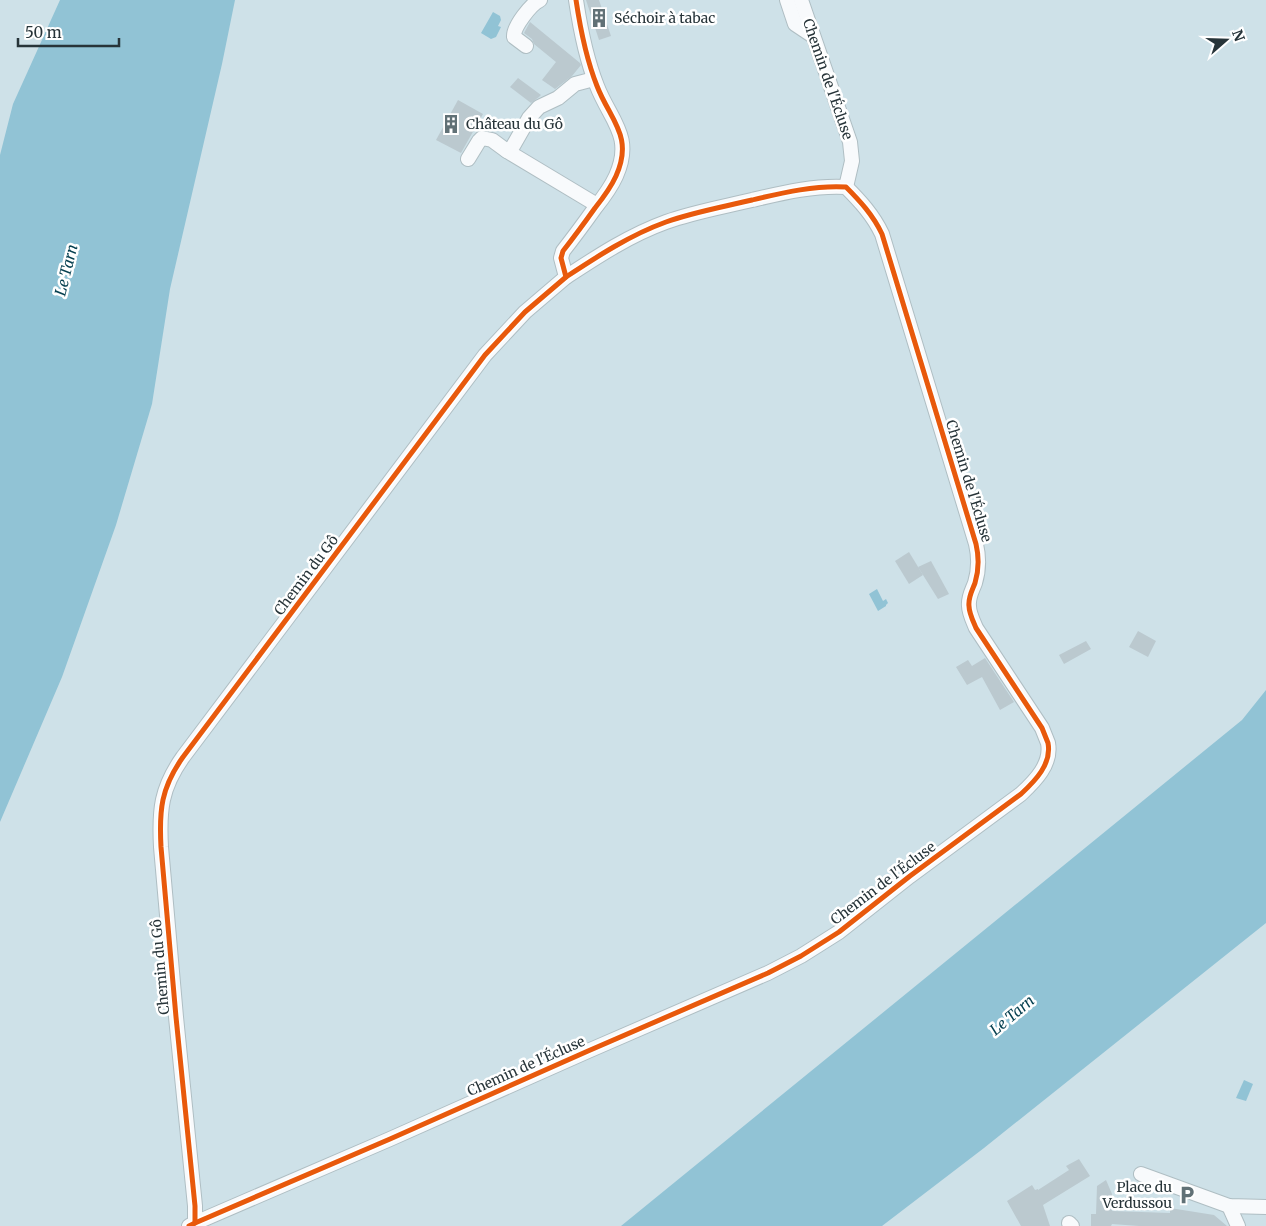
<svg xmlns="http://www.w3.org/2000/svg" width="1266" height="1226" font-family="Merriweather,serif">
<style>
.water{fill:#91c3d5}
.building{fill:#bbc9cf}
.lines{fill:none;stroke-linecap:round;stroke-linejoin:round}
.minor-casing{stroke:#afbec3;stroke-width:16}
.minor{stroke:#f8fafc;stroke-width:14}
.cycleway-casing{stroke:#fff;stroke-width:8}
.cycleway{stroke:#e8590c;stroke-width:5}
.labels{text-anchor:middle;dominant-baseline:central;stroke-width:5;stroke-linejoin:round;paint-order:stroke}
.poi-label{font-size:14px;fill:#273439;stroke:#fff;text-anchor:start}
.street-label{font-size:14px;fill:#273439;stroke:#fff}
.water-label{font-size:15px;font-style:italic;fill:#074151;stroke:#fff}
</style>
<rect width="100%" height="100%" fill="#cee1e8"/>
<!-- water -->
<g class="water">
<polygon points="60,0 235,0 222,64 170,289 152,404 116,525 62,677 0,822 0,155 13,104"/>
<polygon points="493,12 500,16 501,20 498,26 501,27 496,37 491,39 481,33"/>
<polygon points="877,589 883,601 886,599 888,603 886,605 886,606 878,611 869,594"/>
<polygon points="1266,690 1266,923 984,1148 882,1226 621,1226 1242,720"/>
<polygon points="1244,1080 1253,1084 1246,1101 1236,1098"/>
</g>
<!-- building -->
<g class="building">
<polygon points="586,0 599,0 611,36 599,40"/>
<polygon points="530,22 580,63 581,65 572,76 555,89 542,80 556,62 534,44 532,39 524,33"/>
<polygon points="518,78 541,95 539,97 531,103 510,87"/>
<polygon points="458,100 483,114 461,153 436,140"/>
<polygon points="909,552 923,575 909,584 895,561"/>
<polygon points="931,561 949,594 938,599 918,567"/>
<polygon points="1138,631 1156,641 1148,657 1129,647"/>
<polygon points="1086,641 1091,649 1064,664 1059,655"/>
<polygon points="985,658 1014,702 1000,710 982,677 967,685 956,667 968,660 972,666"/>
<polygon points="1079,1159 1090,1176 1043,1205 1050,1226 1021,1226 1007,1201 1032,1185 1035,1190 1038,1189 1038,1190 1069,1170 1066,1166"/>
<polygon points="1106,1180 1112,1194 1112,1211 1170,1213 1170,1208 1214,1215 1227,1226 1139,1226 1112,1224 1111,1226 1091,1226 1091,1214 1096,1214 1097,1186"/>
</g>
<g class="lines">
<!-- minor casing -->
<g class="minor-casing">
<g id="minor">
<polyline points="787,0 795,24 813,36"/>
<polyline points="801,0 850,142 852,161 846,187"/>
<path d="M 526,46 L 514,37 C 513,27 531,4 540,0"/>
<polyline points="507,151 597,205"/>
<polyline points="468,159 479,141 482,138 492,140 507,151 510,150 513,146 529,118 539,107 558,98 575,84 594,79"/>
<polyline points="1141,1174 1229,1206 1266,1207"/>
<polyline points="1229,1206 1238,1226"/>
<path d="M 195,1223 L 390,1139 L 588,1051 L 768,973 L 801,956 L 839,932 L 910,876 L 1021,794 C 1035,781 1052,764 1048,743 C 1046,738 1044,733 1042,728 L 976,628 C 973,621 969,613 969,606 C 968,597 972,591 975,583 C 979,570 979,557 976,544 L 882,234 C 873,215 860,201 846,187 C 815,185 782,193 752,200 C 723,207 694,212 666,222 C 630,235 598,256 566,277"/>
<polyline points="1069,1223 1072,1226"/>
<path d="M 189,1226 L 195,1223 L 195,1206 L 176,1017 L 161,847 C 159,810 161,788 183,757 L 485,355 L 525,312 L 566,277 L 561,258 L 563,251 C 574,237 585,222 595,208 C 603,198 611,187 616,176 C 634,136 610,120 597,86 C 587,61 580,27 576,0"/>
</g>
</g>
<!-- minor -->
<use href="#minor" class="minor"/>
<!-- cycleway casing -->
<g class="cycleway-casing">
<g id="cycleway">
<path d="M 195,1223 L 390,1139 L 588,1051 L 768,973 L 801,956 L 839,932 L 910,876 L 1021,794 C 1035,781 1052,764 1048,743 C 1046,738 1044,733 1042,728 L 976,628 C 973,621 969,613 969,606 C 968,597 972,591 975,583 C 979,570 979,557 976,544 L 882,234 C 873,215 860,201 846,187 C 815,185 782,193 752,200 C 723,207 694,212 666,222 C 630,235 598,256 566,277"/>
<path d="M 189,1226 L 195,1223 L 195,1206 L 176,1017 L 161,847 C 159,810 161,788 183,757 L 485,355 L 525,312 L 566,277 L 561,258 L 563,251 C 574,237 585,222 595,208 C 603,198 611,187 616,176 C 634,136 610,120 597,86 C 587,61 580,27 576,0"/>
</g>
</g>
<!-- cycleway -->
<use href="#cycleway" class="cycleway"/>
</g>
<!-- icons -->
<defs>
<g id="building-bare" transform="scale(1.5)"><path d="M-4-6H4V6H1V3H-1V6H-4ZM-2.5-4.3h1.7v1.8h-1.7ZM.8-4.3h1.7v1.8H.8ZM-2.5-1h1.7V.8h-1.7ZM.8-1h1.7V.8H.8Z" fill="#617176" stroke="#fff" stroke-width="2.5" paint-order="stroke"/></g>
<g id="parking-bare" transform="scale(1.5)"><path d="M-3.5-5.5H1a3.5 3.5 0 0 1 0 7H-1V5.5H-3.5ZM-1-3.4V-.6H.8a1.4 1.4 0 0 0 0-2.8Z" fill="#617176" stroke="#fff" stroke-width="2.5" paint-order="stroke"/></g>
</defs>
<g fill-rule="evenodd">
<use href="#building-bare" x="599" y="18"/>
<use href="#building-bare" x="451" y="124"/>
<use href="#parking-bare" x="1187" y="1195"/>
</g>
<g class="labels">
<!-- poi labels -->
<g class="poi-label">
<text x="614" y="18">Séchoir à tabac</text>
<text x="466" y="124">Château du Gô</text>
<text x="1172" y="1187" text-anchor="end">Place du<tspan x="1172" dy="16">Verdussou</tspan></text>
</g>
<!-- street labels -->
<g class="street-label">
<text transform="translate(828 79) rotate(71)">Chemin de l'Écluse</text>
<text transform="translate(969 481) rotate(73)">Chemin de l'Écluse</text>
<text transform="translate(306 575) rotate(-53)">Chemin du Gô</text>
<text transform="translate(883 883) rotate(-37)">Chemin de l'Écluse</text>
<text transform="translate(160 967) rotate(-95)">Chemin du Gô</text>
<text transform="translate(526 1066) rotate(-24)">Chemin de l'Écluse</text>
</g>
<!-- water labels -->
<g class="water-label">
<text transform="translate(66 270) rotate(-76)">Le Tarn</text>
<text transform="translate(1012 1015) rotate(-40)">Le Tarn</text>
</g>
</g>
<!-- north arrow -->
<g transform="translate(1226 40) rotate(70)" stroke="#ffffff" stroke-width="4" paint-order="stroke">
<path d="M0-4L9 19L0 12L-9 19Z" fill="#273439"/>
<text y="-8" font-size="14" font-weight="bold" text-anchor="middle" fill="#273439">N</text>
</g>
<!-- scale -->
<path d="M18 38v8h101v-8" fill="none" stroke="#273439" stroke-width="2.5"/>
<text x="25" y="38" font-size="15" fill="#273439" stroke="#ffffff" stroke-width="4" paint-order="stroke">50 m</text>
</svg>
